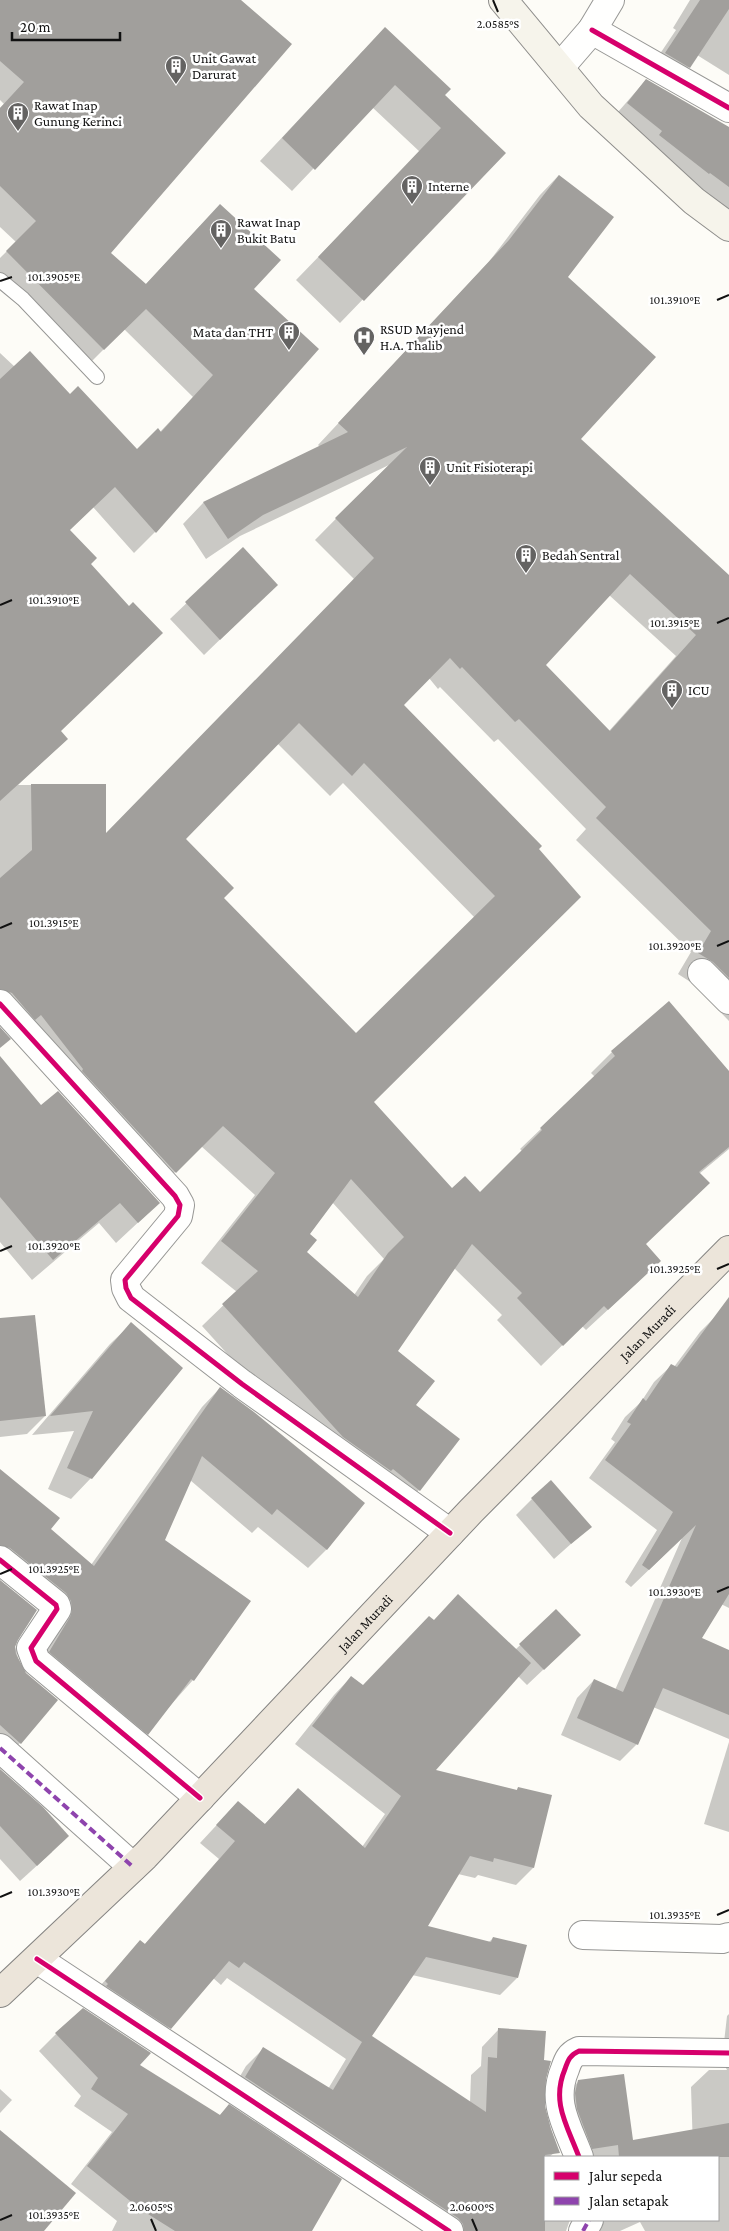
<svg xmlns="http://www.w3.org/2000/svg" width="729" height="2231" font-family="'Crimson Pro',serif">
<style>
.shadow{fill:#0003;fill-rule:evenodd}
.building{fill:#a19f9c;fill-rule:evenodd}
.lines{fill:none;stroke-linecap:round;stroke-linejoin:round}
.service-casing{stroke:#979795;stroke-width:16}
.minor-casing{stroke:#979795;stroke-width:30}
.tertiary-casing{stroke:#979795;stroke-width:30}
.secondary-casing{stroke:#8e8d8b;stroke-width:30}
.trunk-casing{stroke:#858482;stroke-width:30}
.service{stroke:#fffffe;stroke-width:14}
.minor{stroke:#fffffe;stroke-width:28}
.tertiary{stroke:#fffffe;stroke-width:28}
.secondary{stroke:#f6f4eb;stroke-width:28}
.trunk{stroke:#ece5da;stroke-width:28}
.quiet{stroke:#8e44ad;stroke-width:4;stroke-dasharray:8 4;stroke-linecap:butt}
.cycleway-casing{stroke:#fff;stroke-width:8}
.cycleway{stroke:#d6006c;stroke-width:5}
.ticks{fill:none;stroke:#111;stroke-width:2}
.labels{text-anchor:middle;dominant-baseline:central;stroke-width:5;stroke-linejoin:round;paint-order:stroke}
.poi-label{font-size:14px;fill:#111;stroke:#fff;text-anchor:start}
.street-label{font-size:14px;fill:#111;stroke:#fff}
.ticks-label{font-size:12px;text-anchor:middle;fill:#111;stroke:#fff;stroke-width:5;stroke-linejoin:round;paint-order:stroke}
</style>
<rect width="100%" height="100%" fill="#fdfcf7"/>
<!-- shadow -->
<g class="shadow">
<path d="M 0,0 L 239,0 L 110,253 L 145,285 L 200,226 L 253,289 L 155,532 L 134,553 L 93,507 L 69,530 L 89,564 L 60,731 L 67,739 L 18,785 L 104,785 L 105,836 L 355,580 L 315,540 L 389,465 L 240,536 L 206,559 L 183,524 L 203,503 L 320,447 L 318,445 L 488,263 L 540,195 L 559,175 L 579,439 L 729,577 L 729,1021 L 692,983 L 678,974 L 691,952 L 576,840 L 586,829 L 498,739 L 494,742 L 440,687 L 438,689 L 429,678 L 402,705 L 540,846 L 372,1102 L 452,1190 L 480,1194 L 522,1151 L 520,1149 L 595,1077 L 591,1073 L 612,1052 L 729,1071 L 729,1149 L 699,1174 L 644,1244 L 639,1281 L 586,1330 L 582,1326 L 541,1366 L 497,1320 L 502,1315 L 454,1268 L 396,1351 L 415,1406 L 419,1490 L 399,1511 L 322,1458 L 202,1326 L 237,1292 L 201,1263 L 255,1195 L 201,1146 L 154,1193 L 62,1092 L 63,1091 L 19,1035 L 14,1040 L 0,1025 L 0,353 L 15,367 L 70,395 L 137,451 L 160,432 L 193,397 L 124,329 L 83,370 L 0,287 L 0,258 L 16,242 L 0,227 L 0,108 L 4,104 L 0,100 ZM 609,595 L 676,656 L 609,731 L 544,665 ZM 277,743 L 330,796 L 343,783 L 475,918 L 356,1035 L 222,898 L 184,839 ZM 332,1202 L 384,1259 L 367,1276 L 354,1295 L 305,1253 L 308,1235 Z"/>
<polygon points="690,0 729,0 729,75 697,55 689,67 672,84 649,70 676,30 673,28"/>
<polygon points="363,51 444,95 504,153 340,323 296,280 420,152 372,107 292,191 260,161"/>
<polygon points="646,80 729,128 729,215 611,120"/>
<polygon points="243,549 260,601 204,655 170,619"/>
<polygon points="0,1058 41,1107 159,1203 116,1243 99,1223 32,1280 0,1242"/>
<polygon points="729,1310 729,1608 721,1604 701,1639 729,1651 729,1739 653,1707 637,1744 620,1761 561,1735 577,1698 594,1680 615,1690 682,1538 631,1587 625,1582 657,1530 589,1478 615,1442 611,1439 625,1417 641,1402 654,1382 672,1365 674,1367 700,1332 717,1315"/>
<polygon points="0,1320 45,1416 27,1434 0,1437"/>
<polygon points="131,1324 91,1478 71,1499 48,1489 74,1431 32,1435 110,1344"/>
<polygon points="220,1388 327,1549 308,1568 258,1527 252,1533 190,1480 163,1540 193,1680 129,1752 32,1671 53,1620 0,1573 0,1470 49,1530 91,1565 202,1407"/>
<polygon points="532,1499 590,1527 554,1559 516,1515"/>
<polygon points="0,1582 20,1667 20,1743 2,1761 0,1760"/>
<polygon points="556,1611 563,1651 527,1685 518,1676 434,1771 516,1791 518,1788 533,1868 516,1885 478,1875 475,1878 458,1874 426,1927 488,1943 493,1938 517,1978 500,1995 412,1975 370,2037 470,2103 471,2075 481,2066 482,2047 499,2029 543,2061 543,2104 556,2145 554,2153 549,2157 545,2157 545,2161 536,2170 533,2207 545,2211 545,2220 570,2220 566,2231 435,2231 229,2095 246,2066 263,2049 328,2089 346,2059 227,1978 221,1985 213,1978 153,2045 89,1998 140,1942 144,1945 219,1859 200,1843 238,1802 264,1825 298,1789 362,1847 385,1814 295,1744 334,1695 351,1677 363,1687 433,1621 515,1650"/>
<polygon points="729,1742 729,1832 704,1824"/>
<polygon points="0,1771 52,1852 20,1881 0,1859"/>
<polygon points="729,2014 729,2231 645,2231 640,2222 620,2231 596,2231 591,2220 718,2220 718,2157 695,2157 715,2148 693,2150 691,2087 709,2070 727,2070 722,2060 727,2016"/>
<polygon points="56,2034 138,2065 219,2116 229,2106 310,2231 112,2231 117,2221 71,2184 112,2132 74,2106 81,2096 39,2051"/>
<polygon points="578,2082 632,2143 618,2157 574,2157 562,2098"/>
<polygon points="0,2089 12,2100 0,2113"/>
</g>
<!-- building -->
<g class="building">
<polygon points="0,0 241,0 292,44 111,253 146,284 220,204 281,260 254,289 319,349 156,533 115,487 70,530 97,558 91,564 129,606 133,602 163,633 61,731 68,739 0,801 0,379 30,351 70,394 78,386 137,449 158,428 161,432 213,375 146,309 104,350 6,251 36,221 0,186 0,108 24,82 0,61"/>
<polygon points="700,0 729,0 729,9 690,68 665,53"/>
<polygon points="385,27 451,89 445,95 506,153 364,301 318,257 441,128 395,85 315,170 282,138"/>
<polygon points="646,79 729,127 729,187 710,173 709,174 659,135 662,131 627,103"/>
<path d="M 559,175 L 614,217 L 568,277 L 656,357 L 581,439 L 729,575 L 729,978 L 713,962 L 698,953 L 711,931 L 596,818 L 606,807 L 519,719 L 515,722 L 462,667 L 460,669 L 450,658 L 404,705 L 542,846 L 539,849 L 581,897 L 374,1102 L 452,1188 L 465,1176 L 480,1192 L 542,1130 L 540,1128 L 615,1056 L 611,1051 L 669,1001 L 729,1071 L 729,1147 L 699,1172 L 710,1183 L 646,1244 L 661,1261 L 608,1310 L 604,1306 L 563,1346 L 517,1298 L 522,1293 L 472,1244 L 398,1351 L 435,1381 L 416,1405 L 460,1439 L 420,1491 L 393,1469 L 391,1471 L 343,1437 L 222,1304 L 258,1271 L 221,1241 L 275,1173 L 223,1126 L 176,1173 L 82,1071 L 83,1069 L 41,1015 L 35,1020 L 12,993 L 0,989 L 0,878 L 32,850 L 31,784 L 106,784 L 106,833 L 374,558 L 335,518 L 407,447 L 263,515 L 228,539 L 203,502 L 348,432 L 338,423 L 509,240 ZM 630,574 L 696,635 L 610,731 L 546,665 ZM 299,723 L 352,776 L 364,763 L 495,896 L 356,1033 L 224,898 L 234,888 L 186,839 ZM 351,1179 L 404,1237 L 388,1253 L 358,1297 L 307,1252 L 317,1240 L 310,1234 Z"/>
<polygon points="243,547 278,585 220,640 185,602"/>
<polygon points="0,1027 11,1039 0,1048"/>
<polygon points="0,1056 41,1105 58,1091 160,1203 138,1223 120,1203 53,1260 0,1197"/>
<polygon points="729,1297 729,1594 702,1638 729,1650 729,1715 663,1688 638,1745 577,1718 594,1679 623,1692 696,1525 649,1570 642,1565 673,1512 605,1460 631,1424 627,1422 643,1398 646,1401 671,1364 677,1367"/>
<polygon points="35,1315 46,1416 0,1421 0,1318"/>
<polygon points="131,1322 183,1368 92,1479 67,1468 93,1411 50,1416"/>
<polygon points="220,1387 254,1412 365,1503 327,1550 277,1509 272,1515 202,1456 165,1540 251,1601 194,1681 191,1679 148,1735 49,1652 70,1617 72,1611 71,1601 66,1593 10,1548 0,1545 0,1469 60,1518 51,1529 94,1566"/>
<polygon points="551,1480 592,1527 571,1544 531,1498"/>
<polygon points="0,1580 37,1610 18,1640 15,1647 16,1654 26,1673 58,1700 21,1744 0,1725"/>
<polygon points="458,1594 531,1663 436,1770 517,1790 518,1787 552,1795 534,1868 494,1858 493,1862 470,1856 428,1926 491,1942 493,1937 527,1945 518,1978 426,1957 372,2036 486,2112 488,2057 497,2058 498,2028 546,2031 544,2060 551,2061 546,2079 545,2106 551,2129 560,2153 545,2155 545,2231 464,2231 463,2224 458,2218 245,2077 263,2047 333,2090 362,2042 244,1962 239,1968 229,1961 171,2029 106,1986 108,1984 105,1981 140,1940 145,1944 235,1841 216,1825 238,1801 265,1824 298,1788 365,1848 401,1796 312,1726 351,1676 363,1685 429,1616 434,1620"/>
<polygon points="556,1609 581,1635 544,1670 519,1644"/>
<polygon points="0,1769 43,1807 69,1836 37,1866 0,1826"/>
<polygon points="83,2008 151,2053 140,2065 220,2115 229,2104 342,2179 312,2231 175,2231 140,2209 87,2166 128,2114 91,2089 98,2078 55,2033"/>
<polygon points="624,2074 633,2140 729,2123 729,2157 619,2157 618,2145 592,2149 577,2109 575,2093 578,2080"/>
<polygon points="0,2130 76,2193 44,2231 0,2231"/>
</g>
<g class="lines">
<!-- service casing -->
<g class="service-casing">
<polyline id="service" points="0,280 23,299 97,377"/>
</g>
<!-- minor casing -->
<g class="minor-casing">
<g id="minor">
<polyline points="592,30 729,108"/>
<polyline points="702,973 729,1000"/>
<polyline points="0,1004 175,1196 180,1205 178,1216 125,1280 126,1288 131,1298 242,1384 450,1533"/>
<polyline points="0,1560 56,1605 57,1609 31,1648 36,1661 200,1798"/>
<polyline points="0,1748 133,1867"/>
<polyline points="583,1935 722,1939 729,1937"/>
<polyline points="37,1959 449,2231"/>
<path d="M 579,2157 C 567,2125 551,2102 565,2069 C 568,2060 570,2055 579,2051 L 729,2053"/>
<polyline points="583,2231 589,2220"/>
</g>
</g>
<!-- tertiary casing -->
<g class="tertiary-casing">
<polyline id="tertiary" points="560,67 592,30 610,0"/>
</g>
<!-- secondary casing -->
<g class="secondary-casing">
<polyline id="secondary" points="503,0 591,106 694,201 729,227"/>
</g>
<!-- trunk casing -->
<g class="trunk-casing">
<g id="trunk">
<path id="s1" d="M 0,1993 L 145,1856 L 471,1511 L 729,1250"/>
</g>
</g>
<!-- service -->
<use href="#service" class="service"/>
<!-- minor -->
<use href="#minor" class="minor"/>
<!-- tertiary -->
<use href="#tertiary" class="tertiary"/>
<!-- secondary -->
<use href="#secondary" class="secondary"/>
<!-- trunk -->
<use href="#trunk" class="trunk"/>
<!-- quiet -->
<g class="quiet">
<polyline points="0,1748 133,1867"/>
<polyline points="583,2231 589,2220"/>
</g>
<!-- cycleway casing -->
<g class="cycleway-casing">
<g id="cycleway">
<polyline points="592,30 729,108"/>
<polyline points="0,1004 175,1196 180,1205 178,1216 125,1280 126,1288 131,1298 242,1384 450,1533"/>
<polyline points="0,1560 56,1605 57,1609 31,1648 36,1661 200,1798"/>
<polyline points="37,1959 449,2231"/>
<path d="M 579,2157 C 567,2125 551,2102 565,2069 C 568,2060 570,2055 579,2051 L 729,2053"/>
</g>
</g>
<!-- cycleway -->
<use href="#cycleway" class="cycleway"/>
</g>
<!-- ticks -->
<path class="ticks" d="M 493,0 L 498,12M 0,281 L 12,277M 717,300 L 729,295M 0,605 L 12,600M 717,623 L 729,618M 0,928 L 12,923M 717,946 L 729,941M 0,1251 L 12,1246M 717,1269 L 729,1264M 0,1574 L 12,1569M 717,1592 L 729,1587M 0,1897 L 12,1892M 717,1915 L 729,1910M 151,2219 L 156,2231M 472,2219 L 477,2231M 0,2220 L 12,2215"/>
<!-- icons -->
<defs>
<g id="building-pin" transform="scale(1.125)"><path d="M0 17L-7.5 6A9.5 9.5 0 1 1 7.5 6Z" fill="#646362" stroke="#fff"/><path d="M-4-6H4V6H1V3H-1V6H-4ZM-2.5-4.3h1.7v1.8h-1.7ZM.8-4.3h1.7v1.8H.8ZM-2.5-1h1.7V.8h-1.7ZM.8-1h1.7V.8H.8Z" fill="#fff"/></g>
<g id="hospital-pin" transform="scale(1.125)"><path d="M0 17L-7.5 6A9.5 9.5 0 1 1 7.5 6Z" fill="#646362" stroke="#fff"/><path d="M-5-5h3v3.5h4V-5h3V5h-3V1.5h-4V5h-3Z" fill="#fff"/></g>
</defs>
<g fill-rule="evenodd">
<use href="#building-pin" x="176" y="66"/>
<use href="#building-pin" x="18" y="113"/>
<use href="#building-pin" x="412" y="186"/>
<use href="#building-pin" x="221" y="230"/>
<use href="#building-pin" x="289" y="332"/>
<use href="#hospital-pin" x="364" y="337"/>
<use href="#building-pin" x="430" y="467"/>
<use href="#building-pin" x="526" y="555"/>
<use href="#building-pin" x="672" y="690"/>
</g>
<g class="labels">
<!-- poi labels -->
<g class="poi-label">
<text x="192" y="58">Unit Gawat<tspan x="192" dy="16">Darurat</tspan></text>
<text x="34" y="105">Rawat Inap<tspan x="34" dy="16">Gunung Kerinci</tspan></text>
<text x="428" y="186">Interne</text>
<text x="237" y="222">Rawat Inap<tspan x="237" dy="16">Bukit Batu</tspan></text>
<text x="380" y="329">RSUD Mayjend<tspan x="380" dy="16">H.A. Thalib</tspan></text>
<text x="273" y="332" text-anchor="end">Mata dan THT</text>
<text x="446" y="467">Unit Fisioterapi</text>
<text x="542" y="555">Bedah Sentral</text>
<text x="688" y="690">ICU</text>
</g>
<!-- street labels -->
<g class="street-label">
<text stroke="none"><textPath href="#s1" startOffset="925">Jalan Muradi</textPath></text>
<text stroke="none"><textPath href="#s1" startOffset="520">Jalan Muradi</textPath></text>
</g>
</g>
<g class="ticks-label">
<text x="498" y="28">2.0585°S</text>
<text x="54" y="281">101.3905°E</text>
<text x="675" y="304">101.3910°E</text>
<text x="54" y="604">101.3910°E</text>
<text x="675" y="627">101.3915°E</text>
<text x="54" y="927">101.3915°E</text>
<text x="675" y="950">101.3920°E</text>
<text x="54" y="1250">101.3920°E</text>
<text x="675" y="1273">101.3925°E</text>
<text x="54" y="1573">101.3925°E</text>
<text x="675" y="1596">101.3930°E</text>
<text x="54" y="1896">101.3930°E</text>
<text x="675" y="1919">101.3935°E</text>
<text x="151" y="2211">2.0605°S</text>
<text x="472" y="2211">2.0600°S</text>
<text x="54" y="2219">101.3935°E</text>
</g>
<!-- legend -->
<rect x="544" y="2156" width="175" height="65" fill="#ffffff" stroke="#a0a0a0"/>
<rect x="554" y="2172" width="25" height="8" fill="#d6006c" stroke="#a0a0a0"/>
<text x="589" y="2181" font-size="15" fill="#111111">Jalur sepeda</text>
<rect x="554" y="2197" width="25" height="8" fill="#8e44ad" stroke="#a0a0a0"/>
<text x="589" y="2206" font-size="15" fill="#111111">Jalan setapak</text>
<!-- scale -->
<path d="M12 32v8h108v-8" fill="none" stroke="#111111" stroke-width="2.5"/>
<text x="20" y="32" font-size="15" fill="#111111" stroke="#ffffff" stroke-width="4" paint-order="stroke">20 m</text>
</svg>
